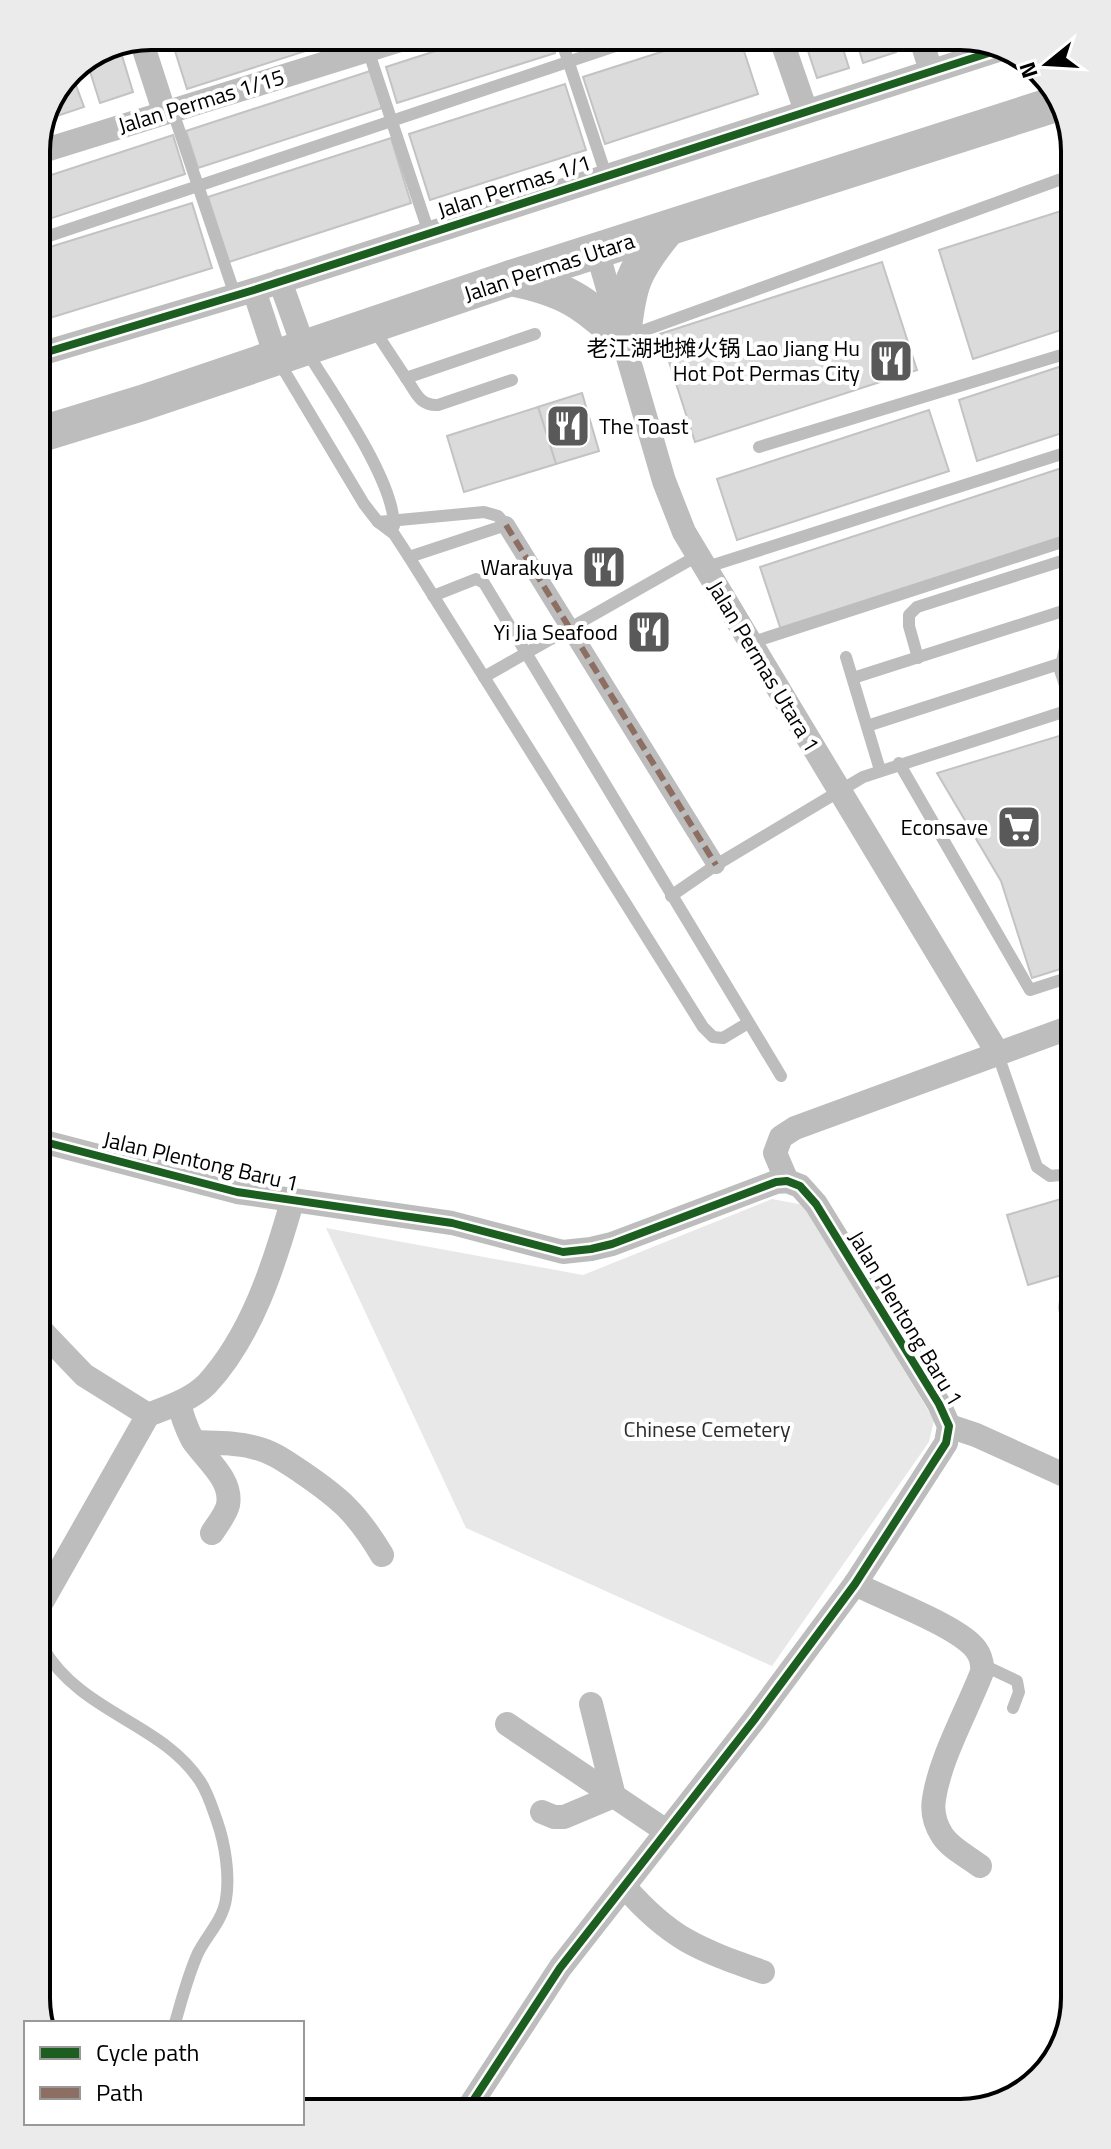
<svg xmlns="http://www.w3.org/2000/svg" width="1111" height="2149" font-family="'Titillium Web','Noto Sans SC',sans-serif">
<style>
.green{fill:#e8e8e8}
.building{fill:#dbdbdb;stroke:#c3c3c3;stroke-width:2}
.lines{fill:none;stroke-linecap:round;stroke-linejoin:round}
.service{stroke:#bdbdbd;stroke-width:12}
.pedestrian{stroke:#bdbdbd;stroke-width:18}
.minor{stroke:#bdbdbd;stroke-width:24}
.primary{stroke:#bdbdbd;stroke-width:36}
.quiet{stroke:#8d6e63;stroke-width:6;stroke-dasharray:12 6;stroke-linecap:butt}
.cycleway-casing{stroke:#fff;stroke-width:13}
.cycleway{stroke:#1b5e20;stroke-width:8}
.labels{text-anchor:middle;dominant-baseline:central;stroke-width:8;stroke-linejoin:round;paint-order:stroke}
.street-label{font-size:22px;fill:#000;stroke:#fff}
.poi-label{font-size:22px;fill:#000;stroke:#fff;text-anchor:end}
.park-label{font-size:22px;fill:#2c2c2c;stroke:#fff}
.rim{fill:none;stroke:#000;stroke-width:4}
</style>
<rect width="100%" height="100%" fill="#fff"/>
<!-- green -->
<polygon class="green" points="772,1199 804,1205 934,1420 929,1442 772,1666 466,1528 326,1228 583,1275"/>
<!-- building -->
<g class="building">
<polygon points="211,36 352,36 187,89 174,48"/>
<polygon points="482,36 550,36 555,53 397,103 386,67"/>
<polygon points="570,36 606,36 574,46"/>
<polygon points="711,36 739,36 758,94 605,144 583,77"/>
<polygon points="803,36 839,36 849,68 817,78"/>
<polygon points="855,36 891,36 896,52 863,63"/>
<polygon points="120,49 133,92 100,103 87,62"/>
<polygon points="70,69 84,107 51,118 50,114"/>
<polygon points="370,71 382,108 198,168 186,131"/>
<polygon points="565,84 586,150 430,200 409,134"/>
<polygon points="173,135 185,174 37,223 36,180"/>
<polygon points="391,138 411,203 229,262 208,197"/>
<polygon points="192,203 212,268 37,322 37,251"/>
<polygon points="1067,209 1067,328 973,359 939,250"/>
<polygon points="882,262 917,370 695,442 660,334"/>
<polygon points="1068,364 1068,431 977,461 959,400"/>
<polygon points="582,393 599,451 556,464 538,407"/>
<polygon points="538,407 556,464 464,492 447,436"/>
<polygon points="929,410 949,471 737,540 717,479"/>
<polygon points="1068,466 1068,536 781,630 760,567"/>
<polygon points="1069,733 1070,966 1032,978 1001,881 937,773"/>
<polygon points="1071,1196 1072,1272 1028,1285 1007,1215"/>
</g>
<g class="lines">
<!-- service -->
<g class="service">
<polyline points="560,36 606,175"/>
<polyline points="368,50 429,233"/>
<polyline points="172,109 235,295"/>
<polyline points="37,240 645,36"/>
<polyline points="373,328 406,378 535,334"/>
<polyline points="626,337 1067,177"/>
<path d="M 306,350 C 331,392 394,479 394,526"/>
<polyline points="279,362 364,504 378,522 394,534 409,557 703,1027 713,1037 723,1038 748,1023"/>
<path d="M 406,378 C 416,392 419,406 438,405 L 512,380"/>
<polyline points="759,447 1068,353"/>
<polyline points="378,522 484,512 498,516 506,525 409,557"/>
<polyline points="704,568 1068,452"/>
<polyline points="433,596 476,579 484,583 781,1076"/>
<polyline points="1069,632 1060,670 1069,697"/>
<polyline points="750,643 1068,540"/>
<polyline points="846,657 880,770"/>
<polyline points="918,658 909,626 909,615 917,607 1068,559"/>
<polyline points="484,677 697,556"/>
<polyline points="853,678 1069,609"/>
<polyline points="867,726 1062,663"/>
<polyline points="899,763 1030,990 1070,977"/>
<polyline points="671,896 716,865 863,777 1069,710"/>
<polyline points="997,1052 1037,1167 1050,1176 1071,1174"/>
<path d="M 1072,1294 C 1057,1302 1068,1320 1072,1333"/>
<path d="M 43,1648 C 82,1714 161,1722 200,1781 C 208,1793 212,1807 217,1821 C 225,1844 230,1875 226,1899 C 223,1920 207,1935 198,1953 C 188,1975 182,1999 175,2023"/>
<polyline points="983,1665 1017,1681 1019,1692 1013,1708"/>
</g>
<!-- pedestrian -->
<polyline class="pedestrian" points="506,525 716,865"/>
<!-- minor -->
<g class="minor">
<polyline points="780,36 806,111"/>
<polyline points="920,36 931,71"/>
<polyline points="141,40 164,111"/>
<polyline points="36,153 413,36"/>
<polyline points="597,251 664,481 684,532 997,1052"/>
<polyline points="280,281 304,348"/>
<polyline points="254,290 276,357"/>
<polyline points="37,355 254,290 1001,49"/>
<polyline points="41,1141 237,1192 452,1223 563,1252 591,1249 612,1244 776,1182 787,1181 800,1186 816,1204 939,1404 949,1426 946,1443 855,1584 754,1720 560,1968 467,2110"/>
<polyline points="787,1181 775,1153 781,1137 795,1128 1071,1027"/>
<polyline points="41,1330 84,1375 148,1415"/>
<path d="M 179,1403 C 182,1416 186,1427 192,1439 C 204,1458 233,1479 228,1505 C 226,1514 217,1525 212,1533"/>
<path d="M 148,1415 C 168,1407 191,1400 207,1384 C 252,1335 274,1265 292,1202"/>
<polyline points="949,1426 976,1435 1073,1479"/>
<path d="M 194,1442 C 214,1443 237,1442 256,1448 C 273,1452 286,1462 300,1471 C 340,1498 357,1513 382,1555"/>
<path d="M 855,1584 C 885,1599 949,1623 971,1644 C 979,1651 983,1662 982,1672 C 967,1711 940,1758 934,1799 C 932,1811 935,1824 942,1835 C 950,1848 967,1856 980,1866"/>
<polyline points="43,1600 148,1415"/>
<polyline points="591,1704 614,1796 666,1831"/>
<polyline points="507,1724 614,1796"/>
<polyline points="542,1812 554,1817 564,1817 614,1796"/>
<path d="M 624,1886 C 670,1939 698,1949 763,1972"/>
</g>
<!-- primary -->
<g class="primary">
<path d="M 511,278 C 565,289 583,301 623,338"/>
<path d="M 623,338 C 628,285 633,270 667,229"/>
<polyline points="38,435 142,403 511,278 1062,102"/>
</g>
<!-- quiet -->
<polyline class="quiet" points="506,525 716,865"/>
<!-- cycleway casing -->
<g class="cycleway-casing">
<g id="cycleway">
<polyline points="37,355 254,290 1001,49"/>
<polyline points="41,1141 237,1192 452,1223 563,1252 591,1249 612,1244 776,1182 787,1181 800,1186 816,1204 939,1404 949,1426 946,1443 855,1584 754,1720 560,1968 467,2110"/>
</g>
</g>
<!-- cycleway -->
<use href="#cycleway" class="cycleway"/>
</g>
<!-- icons -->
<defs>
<g id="restaurant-square" transform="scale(2.3)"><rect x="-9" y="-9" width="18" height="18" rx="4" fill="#595959" stroke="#fff"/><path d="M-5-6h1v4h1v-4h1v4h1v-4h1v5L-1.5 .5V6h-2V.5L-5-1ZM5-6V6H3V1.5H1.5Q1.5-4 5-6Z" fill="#fff"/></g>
<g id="supermarket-square" transform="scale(2.3)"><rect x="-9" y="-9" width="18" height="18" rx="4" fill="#595959" stroke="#fff"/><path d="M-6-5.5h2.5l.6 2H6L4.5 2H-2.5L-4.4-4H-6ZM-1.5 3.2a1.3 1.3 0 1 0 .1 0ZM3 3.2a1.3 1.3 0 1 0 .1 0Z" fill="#fff"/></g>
</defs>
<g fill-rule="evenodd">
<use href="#restaurant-square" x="891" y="361"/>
<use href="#restaurant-square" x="568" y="426"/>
<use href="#restaurant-square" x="604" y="567"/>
<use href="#restaurant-square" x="649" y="632"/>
<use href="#supermarket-square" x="1019" y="827"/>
</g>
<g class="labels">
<!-- street labels -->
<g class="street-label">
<text transform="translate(201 101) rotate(-17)">Jalan Permas 1/15</text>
<text transform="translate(514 186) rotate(-18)">Jalan Permas 1/1</text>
<text transform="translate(549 267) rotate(-18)">Jalan Permas Utara</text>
<text transform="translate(764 666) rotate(59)">Jalan Permas Utara 1</text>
<text transform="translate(201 1161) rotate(13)">Jalan Plentong Baru 1</text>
<text transform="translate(906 1318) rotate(59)">Jalan Plentong Baru 1</text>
</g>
<!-- poi labels -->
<g class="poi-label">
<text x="860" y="348">老江湖地摊火锅 Lao Jiang Hu<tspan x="860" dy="25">Hot Pot Permas City</tspan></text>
<text x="599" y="426" text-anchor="start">The Toast</text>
<text x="573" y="567">Warakuya</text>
<text x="618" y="632">Yi Jia Seafood</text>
<text x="988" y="827">Econsave</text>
</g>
<!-- park labels -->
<g class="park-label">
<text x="707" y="1429">Chinese Cemetery</text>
</g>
</g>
<!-- crop -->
<path d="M0 0H1111V2149H0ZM151 50H960A101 101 0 0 1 1061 151V1998A101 101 0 0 1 960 2099H151A101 101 0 0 1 50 1998V151A101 101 0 0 1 151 50Z" fill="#ebebeb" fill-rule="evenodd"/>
<path class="rim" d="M151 50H960A101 101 0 0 1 1061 151V1998A101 101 0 0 1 960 2099H151A101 101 0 0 1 50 1998V151A101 101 0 0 1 151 50Z"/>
<!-- legend -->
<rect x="24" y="2021" width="280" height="104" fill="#ffffff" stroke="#999999" stroke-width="2"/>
<rect x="40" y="2047" width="40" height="12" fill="#1b5e20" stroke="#999999" stroke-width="2"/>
<text x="96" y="2061" font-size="24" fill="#000000">Cycle path</text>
<rect x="40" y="2087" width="40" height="12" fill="#8d6e63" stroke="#999999" stroke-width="2"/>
<text x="96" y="2101" font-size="24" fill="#000000">Path</text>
<!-- north arrow -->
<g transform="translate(1047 64) rotate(252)" stroke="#ffffff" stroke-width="6" paint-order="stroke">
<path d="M0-6L14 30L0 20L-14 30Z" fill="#000000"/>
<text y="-12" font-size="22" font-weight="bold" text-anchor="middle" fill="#000000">N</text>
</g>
</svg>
